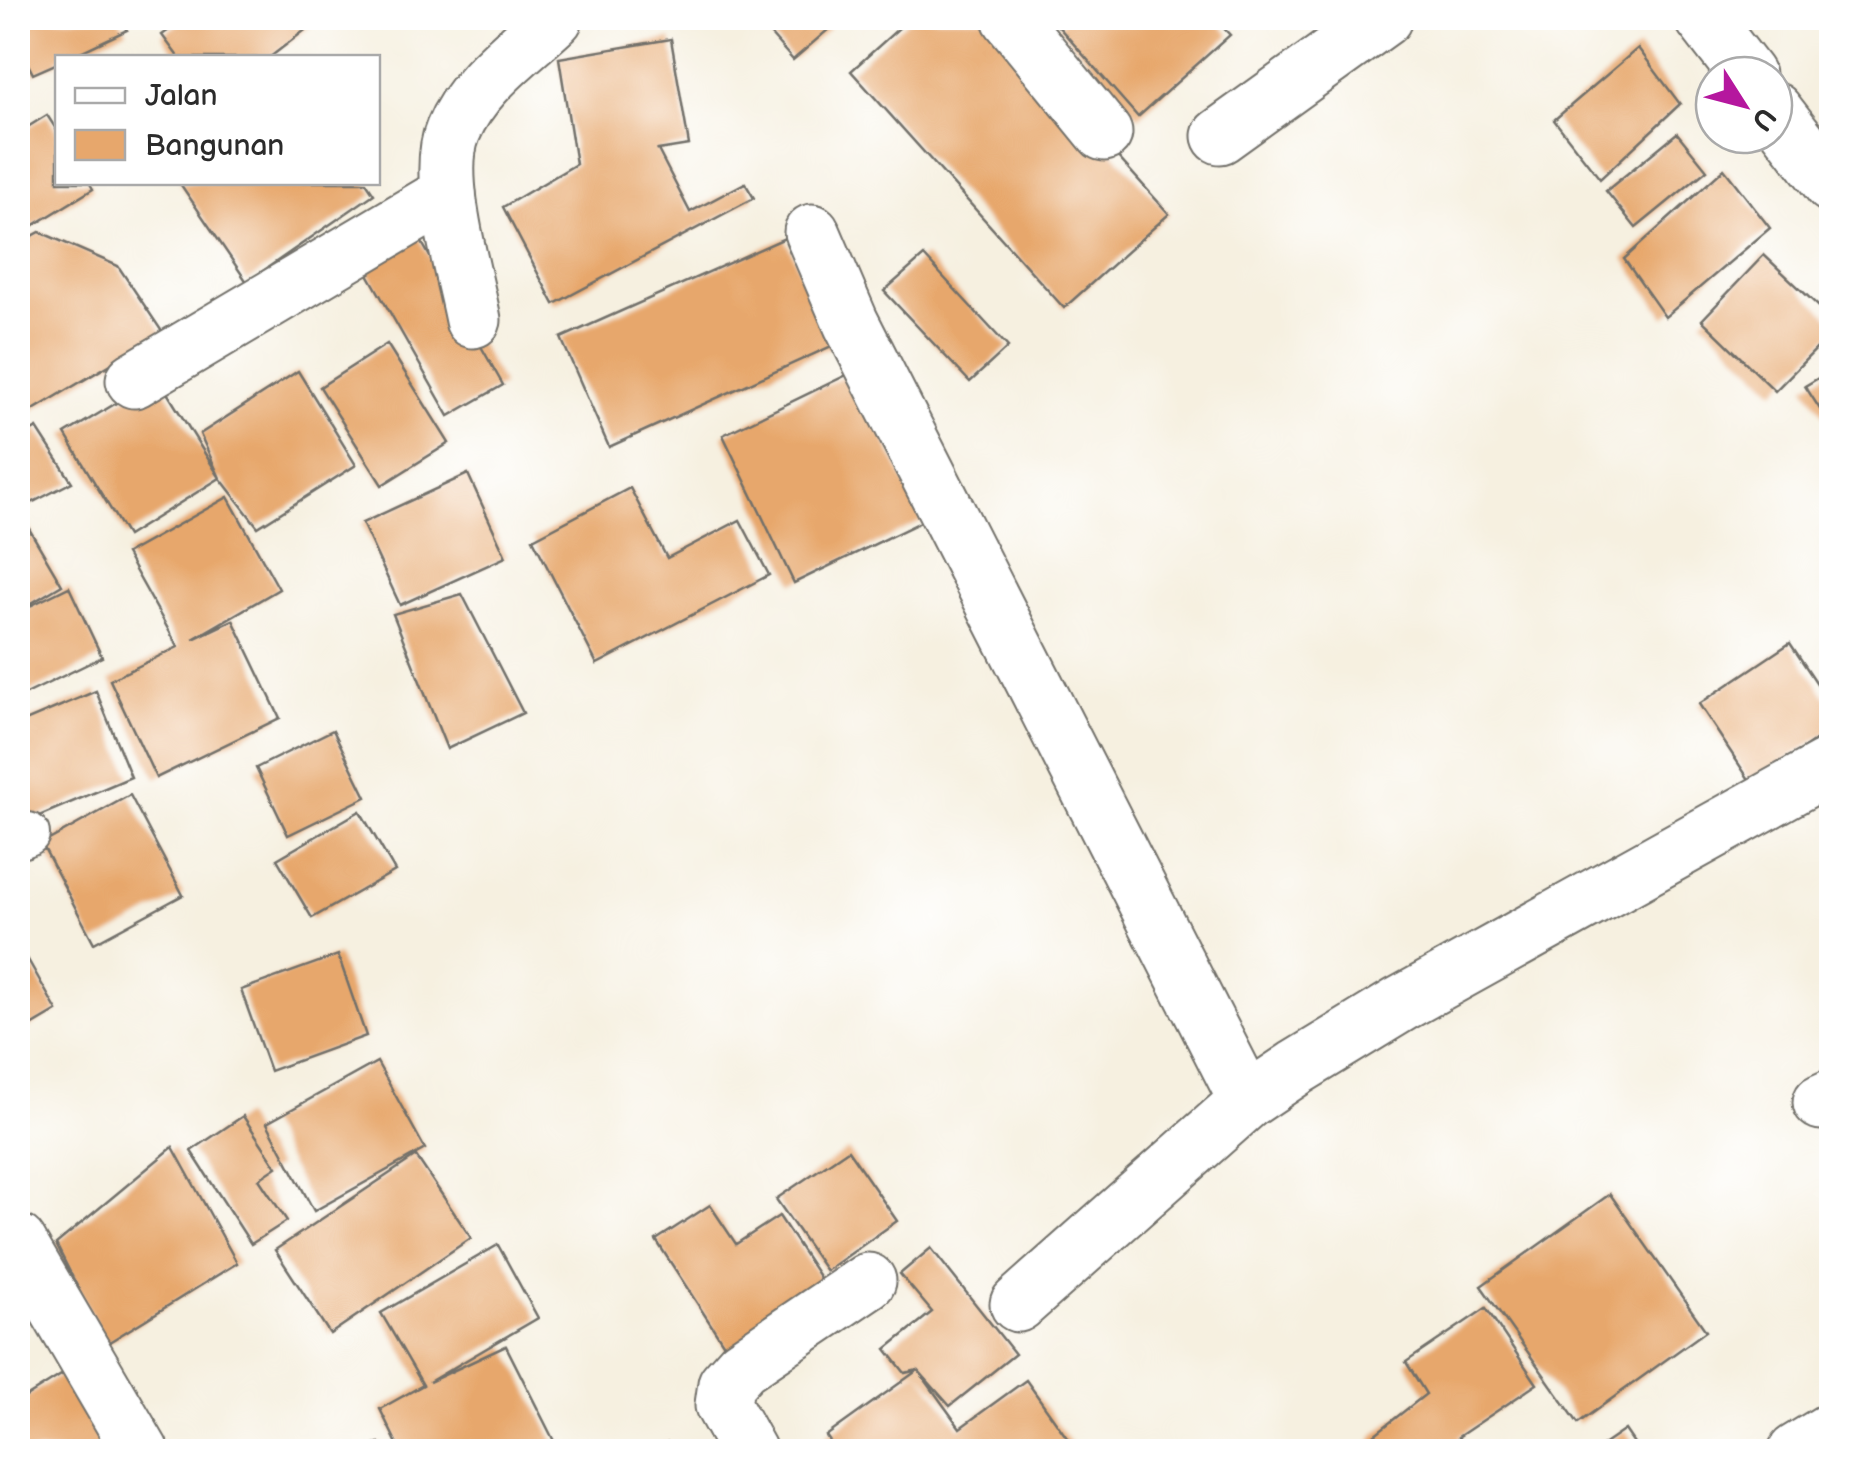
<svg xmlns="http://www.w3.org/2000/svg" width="1849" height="1469" font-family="'Balsamiq Sans',sans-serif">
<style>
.building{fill:#e7a76c}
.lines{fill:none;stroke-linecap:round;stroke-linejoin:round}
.service-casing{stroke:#72706a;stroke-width:46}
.minor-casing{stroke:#72706a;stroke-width:59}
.service{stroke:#fff;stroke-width:42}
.minor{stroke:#fff;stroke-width:55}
</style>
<rect width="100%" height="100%" fill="#fff"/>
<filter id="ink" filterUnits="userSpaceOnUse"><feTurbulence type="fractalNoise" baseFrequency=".01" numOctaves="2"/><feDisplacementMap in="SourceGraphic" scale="20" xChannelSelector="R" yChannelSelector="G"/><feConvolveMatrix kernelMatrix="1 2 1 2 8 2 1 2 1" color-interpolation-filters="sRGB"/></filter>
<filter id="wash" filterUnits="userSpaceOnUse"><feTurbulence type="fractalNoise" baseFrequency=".0048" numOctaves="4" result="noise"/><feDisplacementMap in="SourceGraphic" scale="40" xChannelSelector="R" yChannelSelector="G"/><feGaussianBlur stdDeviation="2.25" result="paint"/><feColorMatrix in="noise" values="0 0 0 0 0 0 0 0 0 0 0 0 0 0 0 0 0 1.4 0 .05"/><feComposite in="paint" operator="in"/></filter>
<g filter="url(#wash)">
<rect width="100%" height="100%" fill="#f6f0e0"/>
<g id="blocks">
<!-- building -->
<g class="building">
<polygon points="18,18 118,18 127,30 68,58 58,58 58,63 33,74 18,44"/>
<polygon points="186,18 309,18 313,24 269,58 179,58 162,35"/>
<polygon points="756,18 819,18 829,29 793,60"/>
<polygon points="910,18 993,18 1169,214 1064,308 851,71"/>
<polygon points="1067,18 1214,18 1230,35 1138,117 1058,26"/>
<polygon points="671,39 689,145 658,150 690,212 745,183 754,198 554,304 503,207 576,164 559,58"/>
<polygon points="1638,48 1680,104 1600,179 1554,120"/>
<polygon points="47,115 58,132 58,182 89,182 93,189 18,235 18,133"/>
<polygon points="1677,133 1707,170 1636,228 1606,191"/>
<polygon points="1724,169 1770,228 1665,317 1624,259"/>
<polygon points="179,182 366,182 374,194 247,282"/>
<polygon points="40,232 118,266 163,333 18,419 18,244"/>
<polygon points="417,234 503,385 449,416 363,265"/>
<polygon points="785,238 834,345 609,447 561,338"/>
<polygon points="1764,255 1832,319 1832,333 1775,391 1702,320"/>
<polygon points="924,256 1008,347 970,382 884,291"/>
<polygon points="387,344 449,443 382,485 320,387"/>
<polygon points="1832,370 1832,428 1805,386"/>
<polygon points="298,371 356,465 258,527 220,478 127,536 65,434 158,378 220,478 200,434"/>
<polygon points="853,372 923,521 794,583 723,435"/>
<polygon points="37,428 72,482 18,510 62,585 18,611 18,439"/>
<polygon points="468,474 506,557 400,605 362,523"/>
<polygon points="630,488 667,558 740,520 769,575 597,664 533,539"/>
<polygon points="228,497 279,589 193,639 233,620 280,718 156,778 110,680 178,647 126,554"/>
<polygon points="69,587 102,657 18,698 18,612"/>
<polygon points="462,594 523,713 447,749 393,614"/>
<polygon points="1790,643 1832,706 1832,729 1752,784 1699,704"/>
<polygon points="96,691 131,777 18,825 18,724"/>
<polygon points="333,730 366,797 288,835 256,768"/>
<polygon points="130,795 183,895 94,943 42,844"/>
<polygon points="360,811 395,871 312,918 277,859"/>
<polygon points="18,942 57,1011 18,1034"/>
<polygon points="338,955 366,1036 270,1071 241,990"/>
<polygon points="377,1062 425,1149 314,1211 267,1123"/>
<polygon points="243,1116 277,1167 259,1179 287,1221 251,1244 191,1151"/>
<polygon points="173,1147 237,1263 106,1344 56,1244"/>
<polygon points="848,1150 897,1221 826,1271 776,1199"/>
<polygon points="416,1156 471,1238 330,1334 275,1250"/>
<polygon points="1610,1194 1706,1331 1578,1423 1481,1286"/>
<polygon points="710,1205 736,1244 779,1216 830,1293 732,1357 656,1240"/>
<polygon points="498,1245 538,1318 429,1382 506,1346 557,1447 549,1452 401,1452 380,1409 423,1385 381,1313"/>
<polygon points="931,1248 1015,1354 950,1406 918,1370 960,1428 1026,1380 1077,1452 837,1452 826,1436 918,1370 905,1373 886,1349 932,1312 900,1274"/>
<polygon points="1486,1308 1537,1384 1458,1437 1469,1452 1368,1452 1374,1435 1426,1394 1406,1362"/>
<polygon points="66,1372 113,1452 18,1452 18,1402"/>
<polygon points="1625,1430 1640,1452 1593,1452"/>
<polygon points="667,1442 673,1452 651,1452"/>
<polygon points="379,1443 383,1452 362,1452"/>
</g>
</g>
</g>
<g filter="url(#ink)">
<use href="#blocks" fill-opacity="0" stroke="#72706a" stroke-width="2.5"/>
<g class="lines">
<!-- service casing -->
<g class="service-casing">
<polyline id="service" points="18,838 28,834"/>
</g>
<!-- minor casing -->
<g class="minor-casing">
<g id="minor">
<polyline points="1010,18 1104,133"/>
<polyline points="1703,18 1747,75"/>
<polyline points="1774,110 1832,185"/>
<polyline points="1220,136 1384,18"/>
<polyline points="812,232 851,323 1247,1101"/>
<path d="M 473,320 C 464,272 434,176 453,131 C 471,85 520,51 555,18"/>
<polyline points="134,380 448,194"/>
<polyline points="1821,1102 1832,1097"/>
<polyline points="18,1242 141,1452"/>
<polyline points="1018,1304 1247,1101 1296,1068 1401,1004 1832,765"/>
<polyline points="749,1452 723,1405 726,1384 742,1366 868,1281"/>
<polyline points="1796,1452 1832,1430"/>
</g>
</g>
<!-- service -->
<use href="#service" class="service"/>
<!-- minor -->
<use href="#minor" class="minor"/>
</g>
</g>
<!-- margin -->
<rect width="1849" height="1469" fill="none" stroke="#fff" stroke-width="60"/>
<!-- legend -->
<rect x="55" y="55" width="325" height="130" fill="#ffffff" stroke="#aaaaaa" stroke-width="2.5"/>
<rect x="75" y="88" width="50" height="15" fill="#ffffff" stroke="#aaaaaa" stroke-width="2.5"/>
<text x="145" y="105" font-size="30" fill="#2b2b2b">Jalan</text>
<rect x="75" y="130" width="50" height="30" fill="#e7a76c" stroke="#aaaaaa" stroke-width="2.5"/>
<text x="145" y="155" font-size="30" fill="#2b2b2b">Bangunan</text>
<!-- north arrow -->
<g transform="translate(1744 105) rotate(126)"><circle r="48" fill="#ffffff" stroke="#aaaaaa" stroke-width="2.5"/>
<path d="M0-8L18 38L0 25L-18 38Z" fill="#b5179e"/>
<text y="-15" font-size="28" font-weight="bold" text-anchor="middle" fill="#2b2b2b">U</text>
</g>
</svg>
